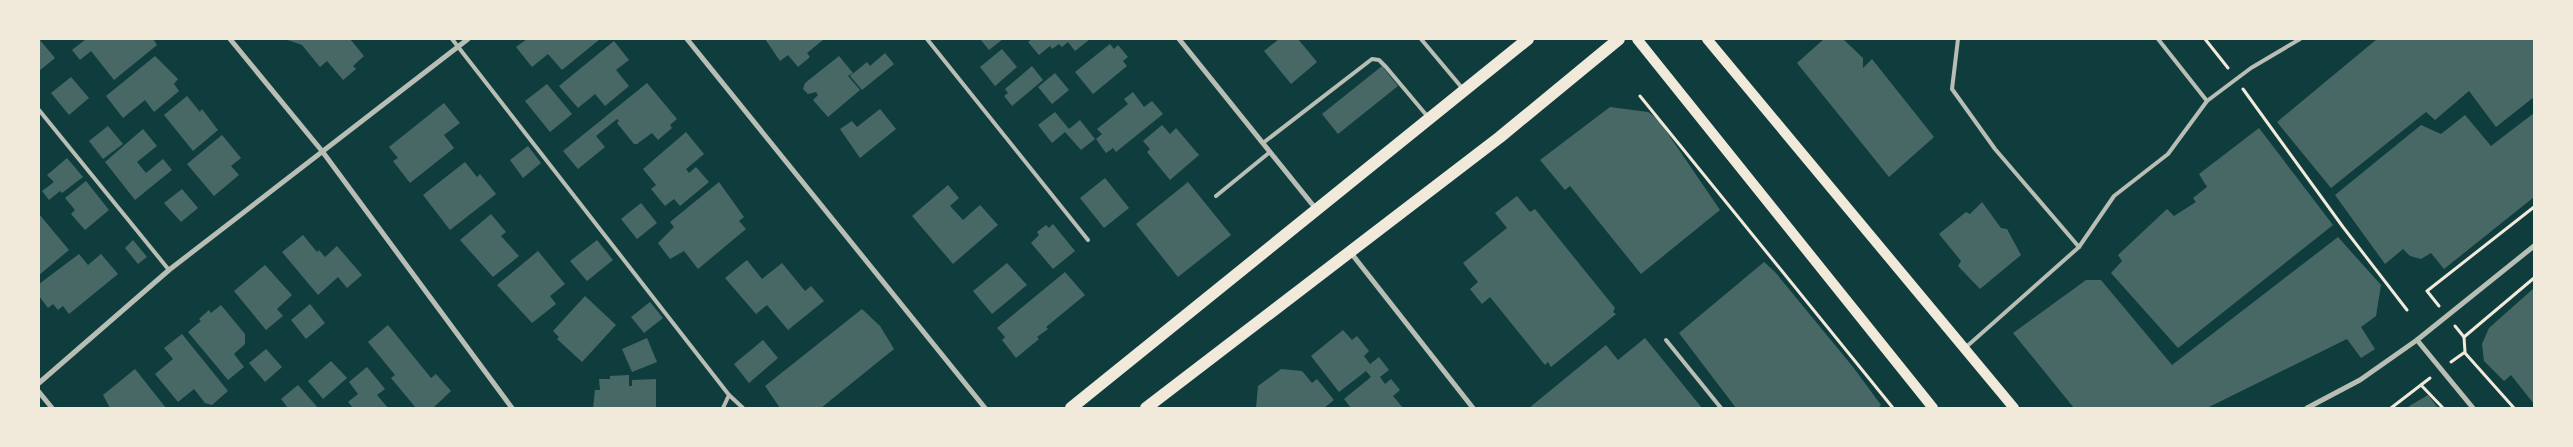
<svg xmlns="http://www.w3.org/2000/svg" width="2573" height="447" font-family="'Space Grotesk',sans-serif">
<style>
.building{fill:#486865}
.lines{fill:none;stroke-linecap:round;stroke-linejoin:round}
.path{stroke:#f1e9da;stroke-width:3}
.service{stroke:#b8beb3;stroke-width:4}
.minor{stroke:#b8beb3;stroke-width:5}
.secondary{stroke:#f1e9da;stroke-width:10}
.primary{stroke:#f1e9da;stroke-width:12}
</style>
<rect width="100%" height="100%" fill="#0f3d3e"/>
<!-- building -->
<g class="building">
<polygon points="39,39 55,58 39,71"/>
<polygon points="86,39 153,39 157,45 114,80 91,51 80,60 72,50"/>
<polygon points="285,39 350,39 364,56 353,66 356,69 343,80 327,61 320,67 302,45"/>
<polygon points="527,39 600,39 562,70 548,54 532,67 516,47"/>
<polygon points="765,39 822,39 823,40 807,53 810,57 798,67 788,55 780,61"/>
<polygon points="980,39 1003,39 989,50"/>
<polygon points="1032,39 1090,39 1075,51 1068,42 1062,47 1059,44 1052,49 1050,46 1039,55 1028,42"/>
<polygon points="1279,39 1298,39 1317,62 1291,84 1264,51"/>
<polygon points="1824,39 1843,39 1863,58 1863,68 1872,59 1934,137 1889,177 1797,63"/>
<polygon points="2377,39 2534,39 2534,97 2496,127 2469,91 2435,120 2426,112 2331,188 2277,122"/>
<polygon points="614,41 629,60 616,70 629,86 605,106 595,94 578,108 559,86"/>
<polygon points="1110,44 1114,49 1118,45 1128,57 1123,61 1127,66 1093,94 1075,72"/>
<polygon points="1002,49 1017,67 995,86 980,67"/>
<polygon points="885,53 894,64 862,90 850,76 867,62 870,66"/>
<polygon points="155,56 178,79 174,84 179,91 154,112 145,100 123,118 106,96"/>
<polygon points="839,56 853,73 848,76 860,90 828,117 813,100 818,95 816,92 808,94 803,89 805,83"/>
<polygon points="1032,66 1043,80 1012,106 1004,96 1008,93 1005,89"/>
<polygon points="1382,66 1398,86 1338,134 1322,114"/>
<polygon points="1055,73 1069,90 1052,104 1038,87"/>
<polygon points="71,77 89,98 69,115 51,93"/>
<polygon points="647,83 677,119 670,125 672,128 658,140 652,133 637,144 634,144 617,123 619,121 617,119 596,136 605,147 578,169 563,151"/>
<polygon points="547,84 572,114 550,132 525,101"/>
<polygon points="1133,92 1144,107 1152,101 1163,114 1116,152 1113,148 1106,153 1096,139 1102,134 1097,129 1128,104 1124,99"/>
<polygon points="187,96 200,112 202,109 218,130 193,151 164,115"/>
<polygon points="444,103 460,123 444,135 454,148 410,183 393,161 398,158 389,147"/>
<polygon points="1610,107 1648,112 1658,119 1720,210 1641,274 1570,186 1565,190 1540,160"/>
<polygon points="880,109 896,129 860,158 840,129 852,121 857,127"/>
<polygon points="1055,112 1069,129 1080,120 1095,139 1081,150 1065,132 1052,143 1038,125"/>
<polygon points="2534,113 2534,197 2444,269 2431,253 2421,259 2410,256 2403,249 2385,264 2335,195 2421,125 2441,134 2465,115 2491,146"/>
<polygon points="1162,125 1170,134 1176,128 1199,155 1170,180 1147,152 1150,149 1143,141"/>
<polygon points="108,126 123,144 103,159 89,141"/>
<polygon points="2259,128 2333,225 2178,348 2111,273 2122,261 2118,255 2167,209 2174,216 2196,202 2193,198 2207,187 2199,174"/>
<polygon points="143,129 157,146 137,162 146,173 163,159 172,170 135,200 105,162"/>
<polygon points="686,132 704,154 686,169 689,173 696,167 709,182 680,206 674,199 665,206 651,189 656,185 643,169"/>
<polygon points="222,135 241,158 231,166 239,175 214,196 187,164"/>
<polygon points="528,146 541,163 523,178 510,160"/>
<polygon points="67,158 83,177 62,193 60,191 49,200 42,191 54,182 47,175"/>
<polygon points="465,162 477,177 480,174 496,194 450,230 423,195"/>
<polygon points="1105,178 1129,208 1104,228 1080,198"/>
<polygon points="86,181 109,210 85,230 71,214 75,210 65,198"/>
<polygon points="719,182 744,217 739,221 746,229 698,269 684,251 670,259 658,243 674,227 670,222"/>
<polygon points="1188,182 1231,235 1178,277 1136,224"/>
<polygon points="948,185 959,198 950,206 963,220 980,205 998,225 953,264 912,216"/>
<polygon points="182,189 198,208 181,222 164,203"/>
<polygon points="1517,196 1530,212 1535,209 1615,308 1613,312 1616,314 1551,367 1548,362 1545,365 1490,297 1482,304 1470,289 1478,282 1463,263 1507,228 1495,213"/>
<polygon points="1982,202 2001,228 2007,229 2021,255 1980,289 1958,266 1961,261 1939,234 1966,212 1970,214"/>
<polygon points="641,203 657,223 637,239 621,219"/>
<polygon points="39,214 69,250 39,275"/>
<polygon points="491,214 506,232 501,236 519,256 493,277 460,240"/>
<polygon points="1053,224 1075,251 1053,269 1031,243 1039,235 1037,232 1046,225 1049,228"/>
<polygon points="303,235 317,252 319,250 325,257 337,246 362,275 347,288 338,277 318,295 282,252"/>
<polygon points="2338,237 2381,285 2376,316 2361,327 2375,349 2361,358 2347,339 2207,408 2074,408 2013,333 2086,280 2101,280 2172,365"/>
<polygon points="133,240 147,257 138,264 125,248"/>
<polygon points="597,240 613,260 587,281 570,261"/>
<polygon points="538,251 565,284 550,296 556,304 532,323 497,285"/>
<polygon points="79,254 88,265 101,254 118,274 69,314 63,306 58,310 53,304 48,308 39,296 39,284"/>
<polygon points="747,260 762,279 782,263 805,291 811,286 824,301 788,330 767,305 756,314 725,278"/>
<polygon points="1764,262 1775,272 1853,367 1881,405 1878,408 1736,408 1679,333"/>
<polygon points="1007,263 1027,285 992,314 973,291"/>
<polygon points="265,265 292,295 277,309 283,316 266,330 234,291"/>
<polygon points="1065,272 1085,295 1046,327 1048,329 1037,337 1039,339 1016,358 1002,340 1005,337 997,328"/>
<polygon points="2534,288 2534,404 2511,375 2504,381 2484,361 2482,344 2489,328"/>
<polygon points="585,296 616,325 582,362 557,339 559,337 553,331"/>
<polygon points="650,302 663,318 644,333 631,317"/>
<polygon points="310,304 325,323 306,339 291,320"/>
<polygon points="221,305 245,334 245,344 234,354 244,367 228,380 188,332 201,321 199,319 209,310 211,313"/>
<polygon points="862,309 880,326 894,349 821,408 780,408 765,386"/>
<polygon points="388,325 431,378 436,374 451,391 433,408 416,408 391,378 395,375 368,342"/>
<polygon points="1343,330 1352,340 1357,336 1369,351 1364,356 1370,364 1379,357 1389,370 1380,377 1385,384 1391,379 1400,390 1393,396 1403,408 1351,408 1344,399 1371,377 1366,371 1339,392 1311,356"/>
<polygon points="182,334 228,391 212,405 205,403 194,389 178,402 155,374 173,359 164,348"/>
<polygon points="647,338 657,362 632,372 622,349"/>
<polygon points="1645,338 1702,408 1529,408 1606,345 1618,360"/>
<polygon points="763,340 778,358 749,383 734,364"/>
<polygon points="266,349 282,367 265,382 249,363"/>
<polygon points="331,361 347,378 323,399 308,381"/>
<polygon points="367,367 385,389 377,395 388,408 353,408 348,402 358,394 349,382"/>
<polygon points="135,369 166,408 110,408 103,395"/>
<polygon points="1281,369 1302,371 1312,383 1317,379 1334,400 1324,408 1256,408 1258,386"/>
<polygon points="629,375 629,386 632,386 632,380 656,379 656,408 593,408 595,390 600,390 599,379 610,379 610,376"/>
<polygon points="298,385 318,408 288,408 281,399"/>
<polygon points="2428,395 2438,408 2407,408 2411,405"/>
</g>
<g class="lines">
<!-- path -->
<g class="path">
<polyline points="2205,39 2228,68"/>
<polyline points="2243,89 2343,227 2407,310"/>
<polyline points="1640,96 1893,408"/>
<polyline points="2439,306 2427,291 2534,207"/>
<polyline points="2464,337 2534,278"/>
<polyline points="2465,353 2514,408"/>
<polyline points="2451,362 2465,352 2464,337 2455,326"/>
<polyline points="2421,385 2443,408"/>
<polyline points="2391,408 2430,378"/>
</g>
<!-- service -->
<g class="service">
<polyline points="452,39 729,395 723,408"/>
<polyline points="927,39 1088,240"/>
<polyline points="1421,39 1463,89"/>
<polyline points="1958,39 1952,89 1995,149 2079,247"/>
<polyline points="2158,39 2207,101"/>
<polyline points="39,110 169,270"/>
<polyline points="1263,143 1372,59 1379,60 1386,67 1428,117"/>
<polyline points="1216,196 1270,152"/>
<polyline points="1666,340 1721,408"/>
<polyline points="1965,348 2079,247 2114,196 2168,154 2207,101 2251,68 2300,39"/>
<polyline points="729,395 743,408"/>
</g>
<!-- minor -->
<g class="minor">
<polyline points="230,39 322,151 512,408"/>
<polyline points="687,39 985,408"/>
<polyline points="1179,39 1316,209"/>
<polyline points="1351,253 1473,408"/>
<polyline points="2417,340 2473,408"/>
<polyline points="39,383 169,270 468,39"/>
<polyline points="39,392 52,408"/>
<polyline points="2307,408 2360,380 2417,340 2534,246"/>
</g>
<!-- secondary -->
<g class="secondary">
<polyline points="1637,39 1933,408"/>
<polyline points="1707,39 2014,408"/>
</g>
<!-- primary -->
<g class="primary">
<polyline points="1071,408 1528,39"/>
<polyline points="1146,408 1500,137 1619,39"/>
</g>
</g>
<!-- border -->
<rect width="2573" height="447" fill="none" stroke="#f1e9da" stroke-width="80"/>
</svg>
